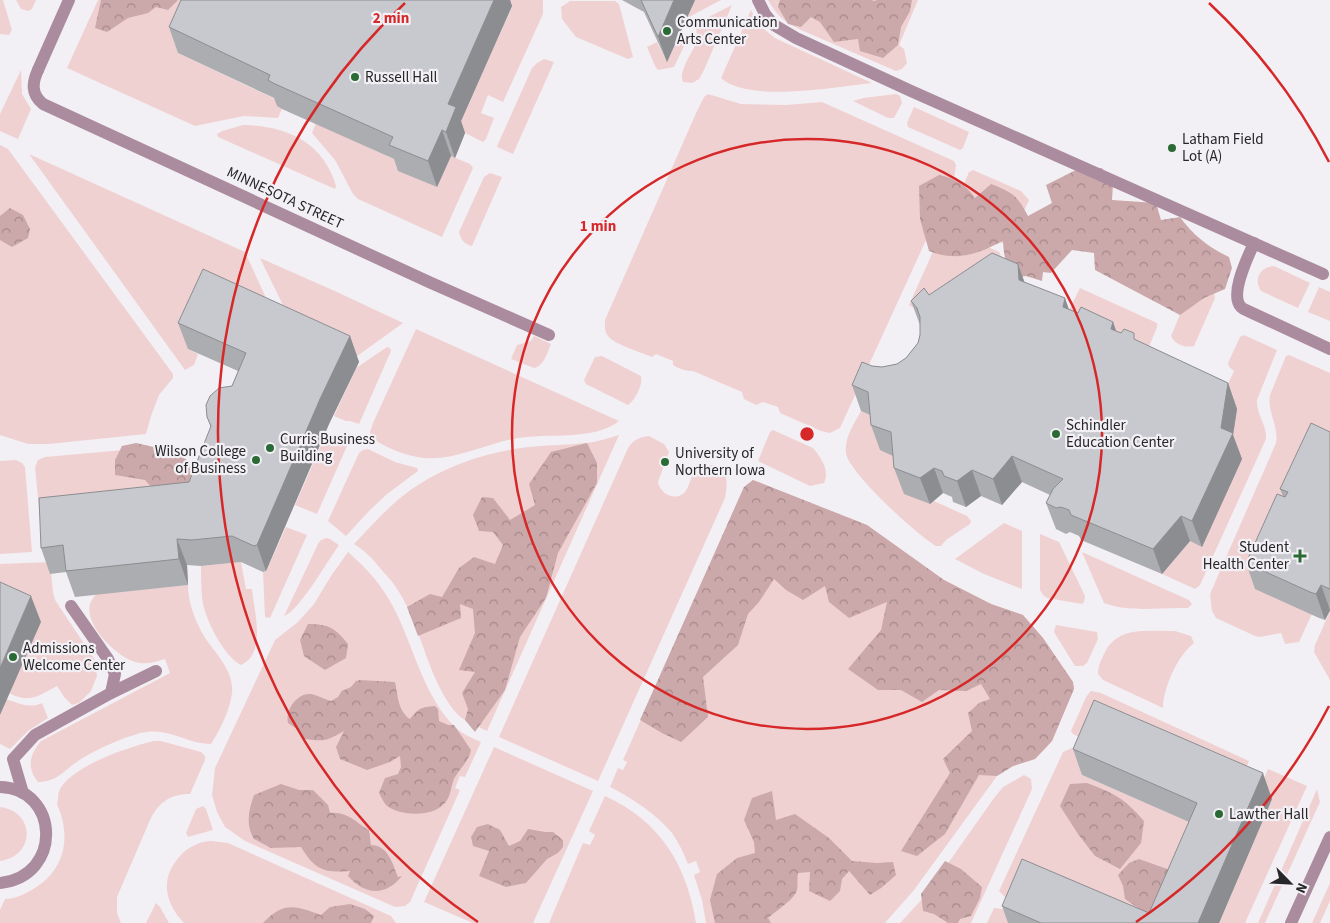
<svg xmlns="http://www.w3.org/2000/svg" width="1330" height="923" font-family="'Source Sans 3',sans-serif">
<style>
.green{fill:#f0d1d2}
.forest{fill:url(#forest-crowns)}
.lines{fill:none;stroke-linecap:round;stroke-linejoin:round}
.service{stroke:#ab8c9e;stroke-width:12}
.minor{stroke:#ab8c9e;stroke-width:12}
.tertiary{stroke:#ab8c9e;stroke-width:12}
.wall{fill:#acadb1}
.shaded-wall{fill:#8c8d90}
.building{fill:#c8c9ce;stroke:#8c8d90}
.ring{fill:none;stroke:#d62828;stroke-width:2.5}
.poi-dot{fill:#2a6b35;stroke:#f3f0f5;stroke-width:2}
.labels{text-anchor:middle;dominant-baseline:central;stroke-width:4.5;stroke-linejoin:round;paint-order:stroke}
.poi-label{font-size:15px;fill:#262527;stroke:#f3f0f5;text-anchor:start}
.street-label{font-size:15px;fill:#262527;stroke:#f3f0f5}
.centre{fill:#d62828;stroke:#f3f0f5;stroke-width:2.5}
.ring-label{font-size:15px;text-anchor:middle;font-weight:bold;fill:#d62828;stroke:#f3f0f5;stroke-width:4.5;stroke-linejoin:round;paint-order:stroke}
</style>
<defs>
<pattern id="forest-crowns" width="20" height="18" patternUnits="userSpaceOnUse" patternTransform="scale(1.25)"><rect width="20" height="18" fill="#cba8aa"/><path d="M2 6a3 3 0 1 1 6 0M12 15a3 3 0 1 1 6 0" fill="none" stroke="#a5898a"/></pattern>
</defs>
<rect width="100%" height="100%" fill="#f3f0f5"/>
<!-- green -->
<g class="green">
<polygon points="0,0 3,0 12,30 9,35 0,34"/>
<polygon points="16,0 36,0 32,9 28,11 21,9"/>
<polygon points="98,0 202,0 178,53 279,101 282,109 278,118 244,116 195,126 67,68"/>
<polygon points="499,0 543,0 543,14 503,102 488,95 481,113 494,118 486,139 483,142 457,129 512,7"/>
<polygon points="695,0 721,0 687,18"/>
<path d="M 768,0 L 918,0 L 899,45 L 904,49 L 907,63 L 902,69 L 896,71 L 801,30 C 786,23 776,15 768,0 Z"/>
<polygon points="570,1 615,1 619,4 633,57 628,59 576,37 562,19 561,7"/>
<path d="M 732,5 L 704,70 L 699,79 L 692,83 L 683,82 C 678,69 694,52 697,40 C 698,35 696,30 695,24 Z"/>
<path d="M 751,10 L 760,26 L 775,38 L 872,83 C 836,87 748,103 721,78 L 722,76 Z"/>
<polygon points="684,33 687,40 674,67 658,70 655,66 647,47 657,42 667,62 678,39"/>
<polygon points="544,59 554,62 513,154 497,147 498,144 532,68 537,63"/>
<polygon points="21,70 22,94 31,109 18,139 0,131 0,114"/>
<path d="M 708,94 L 741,104 L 786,105 L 822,102 L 954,161 L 956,165 L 954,179 L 840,428 L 830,433 L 821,431 L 780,413 L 778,407 L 763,402 L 756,405 L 744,399 L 742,392 L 693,371 C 685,371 680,369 673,365 L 673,361 L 656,354 L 652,357 C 641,352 615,345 608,336 C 604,331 605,326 605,320 L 697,111 L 704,97 Z"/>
<polygon points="896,94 900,96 902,103 894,118 888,118 853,101 863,98"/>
<polygon points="914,107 969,132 963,148 960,150 908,127 907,123"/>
<polygon points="316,123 402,163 437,187 451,156 470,164 473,168 442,237 358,199 353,194 335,160 312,133"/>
<path d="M 243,125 C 287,126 323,142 336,186 L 335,189 L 218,137 L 217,134 L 222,131 Z"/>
<polygon points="0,145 8,149 173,374 173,378 159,395 151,416 146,434 49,444 28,444 0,435"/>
<polygon points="29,154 245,252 278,324 188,349 198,354 194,365 185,370"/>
<polygon points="973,170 1021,191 1029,200 1010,241 1004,244 949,219 969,172"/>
<path d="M 490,173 L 502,177 L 472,246 C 464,244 461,240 459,232 L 484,177 Z"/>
<polygon points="944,227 999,252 1001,255 988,270 917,310 909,305"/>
<polygon points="260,258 337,292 403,323 353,359 296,332"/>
<path d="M 1274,266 L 1310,283 L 1298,308 L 1261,291 C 1253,279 1260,267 1274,266 Z"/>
<path d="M 1197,274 L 1212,281 L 1215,298 L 1194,346 C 1186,348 1175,345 1171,336 Z"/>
<polygon points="1319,287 1330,292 1330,321 1308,312"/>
<polygon points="1080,288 1157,323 1157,327 1144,359 1064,320"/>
<path d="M 416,329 L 619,421 C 594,441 549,433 518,438 C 488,443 455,461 424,458 C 407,456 385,448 371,437 L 370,432 L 373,423 Z"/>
<path d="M 1244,335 L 1277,350 L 1257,400 C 1256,414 1267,425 1266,439 L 1200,585 L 1195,589 L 1162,574 L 1190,541 L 1202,546 L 1220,401 L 1234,371 L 1229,367 L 1228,363 L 1240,337 Z"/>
<path d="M 534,336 L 551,344 C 547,353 544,366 534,368 L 511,359 L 517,345 L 531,341 Z"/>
<polygon points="387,347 390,348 391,351 359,424 350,421 346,421 334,416 356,368"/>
<path d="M 1289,355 L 1330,373 L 1330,453 L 1312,614 L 1299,642 L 1285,644 L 1281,633 L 1260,637 L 1255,636 L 1216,618 L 1212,611 L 1210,594 L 1276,443 C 1279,426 1267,412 1270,395 L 1286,356 Z"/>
<path d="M 602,356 L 641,376 C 643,385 635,400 628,405 L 586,384 L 584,380 L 595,357 Z"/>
<path d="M 861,411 L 877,418 L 901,458 L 904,493 L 930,504 L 934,501 L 967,516 L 971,521 L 970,524 L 946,540 L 941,546 L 936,546 C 918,536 848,472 846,453 C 844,438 854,424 861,411 Z"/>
<path d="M 773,430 L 813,448 C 821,457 830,471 824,483 L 810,486 L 758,461 L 770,432 Z"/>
<path d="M 619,435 L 487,731 C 477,726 465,722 457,714 C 427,679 423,630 399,592 C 394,583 386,575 380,568 C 373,559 364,550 354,544 C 374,523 394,500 418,485 C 450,464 492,451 529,447 C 548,445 567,445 586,443 C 598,442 608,438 619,435 Z"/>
<polygon points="325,436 347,446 317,514 295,505"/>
<path d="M 649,436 L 664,444 L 669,452 L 658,482 C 660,492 671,500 681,495 C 690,491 690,475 696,469 C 701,465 705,465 711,465 C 729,466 728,484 725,498 L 598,781 L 499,737 L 628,448 C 633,440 639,437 649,436 Z"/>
<polygon points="146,448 211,476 43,551 35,467 38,460 45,457"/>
<polygon points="368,449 395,462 417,468 418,471 387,494 369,511 346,536 328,521 359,453 363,450"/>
<polygon points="16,460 22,463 25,467 32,552 0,554 0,461"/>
<path d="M 753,480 L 867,525 L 944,580 L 991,604 L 1023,615 L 1043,638 L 1073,682 L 1074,689 L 1052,741 L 1045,749 L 1035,759 L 1013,766 L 997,776 L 914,890 L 885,923 L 706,923 L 702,900 L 694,875 L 700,872 L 696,861 L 688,864 C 684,854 679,843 672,833 C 656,814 632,798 610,787 L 618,768 L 623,770 L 627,762 L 623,760 L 744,487 Z"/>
<polygon points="1004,523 1022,531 1022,589 984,574 955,559"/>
<polygon points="286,527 307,535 270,618 265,617 263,572 266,571"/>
<polygon points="1040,534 1059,542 1085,596 1084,602 1082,604 1047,598 1043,595 1040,590"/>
<path d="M 326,538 L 330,539 L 339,545 C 328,560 299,611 284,616 L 318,544 L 321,540 Z"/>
<path d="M 348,552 C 365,567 379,582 390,601 C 413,641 421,693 455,727 C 462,734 472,738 481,742 L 465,777 L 460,776 L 455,788 L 460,790 L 410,902 L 405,906 L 395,907 L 245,841 L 225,827 L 217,812 L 212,795 L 215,768 L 275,640 L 298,622 L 314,604 L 331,576 Z"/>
<path d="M 1082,552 L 1189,600 L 1192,604 L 1188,608 C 1161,607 1130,613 1104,603 Z"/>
<path d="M 50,562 L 53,592 L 55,600 L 95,660 L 97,676 L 91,691 L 79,703 L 72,705 L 64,697 L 57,686 C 38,696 30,704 9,693 L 0,604 L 0,564 Z"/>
<path d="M 241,562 L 246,589 L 252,589 C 254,612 267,653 241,665 C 223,656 204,617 202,598 C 201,587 201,576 201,566 Z"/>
<path d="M 188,585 C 188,602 195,621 204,636 C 214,652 230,666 232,686 C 234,702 220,731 211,744 C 187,744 168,726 140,733 C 120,739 99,748 81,759 C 65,769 58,782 38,782 C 26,767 30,754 41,741 L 170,673 L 165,659 C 155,662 146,665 135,662 C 116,656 84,625 90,604 C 91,600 94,597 96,594 Z"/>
<polygon points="1330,611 1330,680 1314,652 1315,645"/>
<polygon points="1056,625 1097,632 1098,639 1087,663 1083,666 1075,666 1054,632"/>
<path d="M 1175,631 L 1191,636 L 1194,643 C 1178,655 1163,688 1163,708 L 1103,680 L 1098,674 C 1098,666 1101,660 1105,652 C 1119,625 1149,632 1175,631 Z"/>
<polygon points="1091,691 1101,693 1249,761 1239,785 1081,738 1073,734 1071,731 1086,697"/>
<path d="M 6,699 C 18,703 30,709 42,703 L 48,718 L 28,731 L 10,749 L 0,744 L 0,715 Z"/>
<path d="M 154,741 L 161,741 L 201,752 L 205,756 L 205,760 L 190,794 C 170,794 158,803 150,820 L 117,897 L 117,913 L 121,923 L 0,923 L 0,910 L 5,899 C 15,899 22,895 30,891 C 65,872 72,838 57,804 C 59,799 57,794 60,789 C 74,765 128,747 154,741 Z"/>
<polygon points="494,747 593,791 533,923 473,923 424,902"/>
<polygon points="1072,748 1090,756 1082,775 1206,829 1165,923 1006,898 999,891 1063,752"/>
<polygon points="1268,769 1307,786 1245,923 1219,923 1272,799 1258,793"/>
<polygon points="1024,775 1031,779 1032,789 971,923 900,923 925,896 994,798 1003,787"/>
<polygon points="1317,789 1320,802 1265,923 1258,923"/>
<path d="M 605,796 C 660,821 687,865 696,923 L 549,923 L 583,843 L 590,845 L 595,835 L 589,831 Z"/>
<polygon points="203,806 206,809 213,830 188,837 186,833 196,809"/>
<path d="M 0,807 C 35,811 36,856 0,861 Z"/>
<path d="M 212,841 L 228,843 L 391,916 L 396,923 L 184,923 C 164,902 160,878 180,856 C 188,847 200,841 212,841 Z"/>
<polygon points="1330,883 1330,901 1320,923 1312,923"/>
<polygon points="156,903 160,907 169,923 146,923"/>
<polygon points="994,908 1003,909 1019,916 1016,923 987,923"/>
</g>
<!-- forest -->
<g class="forest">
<polygon points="101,0 178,0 168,10 156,7 148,13 128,18 107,32 95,28"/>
<polygon points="780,0 871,0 874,1 877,0 912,0 910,11 901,27 898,45 883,58 860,51 858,39 834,42 820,22 811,17 801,27 788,24 778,7"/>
<path d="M 1102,168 L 1113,184 L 1112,200 L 1156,203 L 1161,220 L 1180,217 C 1193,235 1208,247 1229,257 L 1232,268 L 1225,289 L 1204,298 L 1180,315 L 1095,270 L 1094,253 L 1072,250 L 1051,273 L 1043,272 L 1042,281 L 1026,276 L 1018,277 C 1005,266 1004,257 1003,241 C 977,254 958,262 929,251 L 920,219 L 919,186 L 939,175 C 954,178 966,185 975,198 L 991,184 C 1012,192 1018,196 1028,216 L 1052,203 L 1046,185 L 1076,170 Z"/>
<polygon points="10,208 23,215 30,229 28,238 12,247 0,240 0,216"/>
<path d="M 136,443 C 160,448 181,454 201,468 L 203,480 L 154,490 L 145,480 L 115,475 L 115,460 L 122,446 Z"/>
<polygon points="587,443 597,463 597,483 558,553 546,598 520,637 505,690 475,732 465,720 468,709 462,693 475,672 459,670 475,633 473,609 460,604 461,618 418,636 407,607 430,594 442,597 459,568 474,557 495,564 503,545 493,532 479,531 473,515 482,497 493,498 510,520 535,505 529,484 551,452"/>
<polygon points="753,480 867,525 944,580 991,604 1023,615 1043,638 1073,682 1074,689 1052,741 1035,759 1013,766 997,776 979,775 945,834 917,856 901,851 950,773 943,759 972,731 968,713 979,703 990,699 981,684 966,691 939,690 922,702 901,690 878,690 848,669 881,630 887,602 849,618 829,602 825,586 803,600 786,590 774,579 759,602 748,614 738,645 703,677 708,717 681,742 662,733 640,720 744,487"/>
<path d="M 308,624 C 329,624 335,628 348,644 L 346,658 L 325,670 L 304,656 L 300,640 Z"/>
<path d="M 360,680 L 395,682 C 398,696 398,711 410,719 C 419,708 421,707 435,706 L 438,709 L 439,721 L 448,725 L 454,725 L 471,750 C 469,761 461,767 455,777 C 450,786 452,797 443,805 C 430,817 401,816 387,806 C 384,803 381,797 379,793 L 385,778 L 398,774 L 401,767 L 400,756 L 390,762 L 367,770 L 340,759 L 336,747 L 344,731 C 325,742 325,741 304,739 L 300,731 L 288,723 C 285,711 296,693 311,694 C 317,695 324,699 331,701 L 338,697 L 342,691 L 351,687 L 356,681 Z"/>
<path d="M 1087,783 C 1115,794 1124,798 1144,821 L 1141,843 L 1120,869 L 1095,856 L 1078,834 L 1060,806 L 1070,784 Z"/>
<path d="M 281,784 L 299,790 L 313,790 L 328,805 L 330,813 C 347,811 355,822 369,830 L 371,845 C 389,846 392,863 398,877 L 402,876 C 385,897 365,895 348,876 L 350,871 C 324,873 315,870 301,847 L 271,848 L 254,839 C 245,824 249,810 254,795 Z"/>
<path d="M 772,791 L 776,820 L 795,814 L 829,838 L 852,861 L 877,863 L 893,862 L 896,875 L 881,888 L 870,895 L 849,871 L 842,879 L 840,891 L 830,901 L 809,891 L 810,872 L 798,873 C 797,878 798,885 797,890 C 795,899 776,911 768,918 L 771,923 L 715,923 L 710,900 L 717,874 L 737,858 L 755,853 L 754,842 L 744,820 L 752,798 Z"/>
<polygon points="488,824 500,830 509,846 520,841 528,829 545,832 553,832 563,840 563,847 558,853 547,859 526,883 506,887 479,876 489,851 473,846 471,837 477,827"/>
<polygon points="1139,859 1173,871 1154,919 1125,899 1123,886 1118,875 1129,863"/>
<polygon points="945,861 961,869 982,887 980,898 971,916 960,919 958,923 948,923 934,914 923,911 921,894"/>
<path d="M 350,904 L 365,909 L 374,916 L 371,923 L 263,923 C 284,901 295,906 321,915 L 330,907 Z"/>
</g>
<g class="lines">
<!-- service -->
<g class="service">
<polyline points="758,0 765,14 774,25 796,38 911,91 1323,274"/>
<path d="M 38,70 C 32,83 31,94 43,104 L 429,282 L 549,335"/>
<polyline points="71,606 108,659 115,674 111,693"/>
<path d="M 0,787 C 59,788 64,876 0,883"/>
<polyline points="23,793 13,759 35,735 111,693 156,671"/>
</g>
<!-- minor -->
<path class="minor" d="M 1254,243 C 1248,257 1229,294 1241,307 C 1243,309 1246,310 1248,311 L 1330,349"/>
<!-- tertiary -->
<g class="tertiary">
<polyline points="38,70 69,0"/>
<polyline points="1291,923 1330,837"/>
</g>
</g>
<!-- wall -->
<g class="wall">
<polygon points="181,0 510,0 512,6 461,121 465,133 455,158 451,156 437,187 398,171 394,159 282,109 277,106 274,98 178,53 169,27"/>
<polygon points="622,0 695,0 667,62 644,12"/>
<polygon points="1018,264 1024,282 1069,309 1078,313 1113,322 1116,331 1228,383 1237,409 1233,435 1242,459 1202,547 1190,541 1162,574 1081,540 1079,536 1070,532 1066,534 1056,529 1046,503 1050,495 1022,482 1002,505 981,496 966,507 953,502 952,497 943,493 930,504 904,494 894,468 893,456 880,450 871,425 870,415 861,411 852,385 872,366 882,367 897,364 906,358 918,343 920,335 920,325 911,301 929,295"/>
<polygon points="178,323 350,336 359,362 329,424 266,571 263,572 241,562 201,566 187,565 188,585 75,597 66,572 50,574 41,548 189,482 211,428 207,417 232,386 238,371 188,349"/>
<polygon points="1330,432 1330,611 1325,620 1319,618 1255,589 1246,563 1283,496 1280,489"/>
<polygon points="1073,749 1272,799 1219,923 1008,923 1002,906 1149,913 1189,822 1082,775"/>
</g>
<!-- shaded-wall -->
<g class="shaded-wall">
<polygon points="494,0 510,0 512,6 461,121 465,133 455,158 446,132 448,104"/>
<polygon points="674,0 695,0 667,62 658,37"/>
<polygon points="442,130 451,156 437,187 428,161"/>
<polygon points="1018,264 1027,289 1019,280"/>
<polygon points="1065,298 1074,324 1063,307"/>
<polygon points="1113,322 1122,348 1111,329"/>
<polygon points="350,336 359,362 329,424 266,571 257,545 320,399"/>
<polygon points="1228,383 1237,409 1233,435 1242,459 1202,547 1192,521 1221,428"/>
<polygon points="1012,456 1022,482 1002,505 993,479"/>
<polygon points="934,468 943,493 930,504 920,478"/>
<polygon points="972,470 981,496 966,507 957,481"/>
<polygon points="1181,516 1190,541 1162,574 1153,549"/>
<polygon points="177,539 187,565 188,585 179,559"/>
<polygon points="1321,585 1330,610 1325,620 1316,594"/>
<polygon points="31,596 41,622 0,715 0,668"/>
<polygon points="1263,773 1272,799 1219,923 1198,923"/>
</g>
<!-- building -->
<g class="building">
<polygon points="181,0 494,0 448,104 456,107 446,132 442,130 428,161 389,145 393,137 273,83 268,80 270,75 169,27"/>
<polygon points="641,0 674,0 658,37"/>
<polygon points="992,253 1018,264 1019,280 1065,298 1063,307 1078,313 1081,307 1113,322 1111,329 1121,333 1124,329 1134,333 1134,339 1228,383 1221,428 1233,433 1192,521 1181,516 1153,549 1071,515 1069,510 1061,507 1056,508 1046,503 1053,489 1063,479 1012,456 993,479 972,470 957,481 944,476 942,471 934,468 920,478 894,468 891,432 871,425 868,392 852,385 862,362 872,366 882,367 897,364 906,358 918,343 920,335 920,317 917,308 911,301 924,288 929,295"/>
<polygon points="203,269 350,336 320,399 257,545 254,546 232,536 192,540 177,539 179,559 66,571 63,545 41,548 39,498 189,482 211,426 207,417 206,405 210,396 219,388 232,386 246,353 178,323"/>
<polygon points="1311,423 1330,432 1330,589 1321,585 1316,594 1310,592 1246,563 1277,494 1285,497 1288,492 1280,489"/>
<polygon points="0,582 31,596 0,668"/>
<polygon points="1094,700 1263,773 1198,923 1041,923 1002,906 1022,859 1149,913 1197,803 1073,749"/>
</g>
<!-- distance rings -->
<g class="ring">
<circle cx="807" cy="434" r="295"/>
<path d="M1329 706A589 589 0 0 1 1136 922M478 922A589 589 0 0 1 405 3M1209 3A589 589 0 0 1 1329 162"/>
</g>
<!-- markers -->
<g class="poi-dot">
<circle cx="667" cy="31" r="5"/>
<circle cx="355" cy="77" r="5"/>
<circle cx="1172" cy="148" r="5"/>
<circle cx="1056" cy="434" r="5"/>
<circle cx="270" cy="448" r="5"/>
<circle cx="256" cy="460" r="5"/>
<circle cx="665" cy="462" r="5"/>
<path d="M1297.5 548.5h5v5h5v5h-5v5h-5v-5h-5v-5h5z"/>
<circle cx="13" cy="657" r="5"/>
<circle cx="1219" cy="814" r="5"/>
</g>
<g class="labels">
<!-- poi labels -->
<g class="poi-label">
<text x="677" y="22">Communication<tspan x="677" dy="17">Arts Center</tspan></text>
<text x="365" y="77">Russell Hall</text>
<text x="1182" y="139">Latham Field<tspan x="1182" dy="17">Lot (A)</tspan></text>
<text x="1066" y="425">Schindler<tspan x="1066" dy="17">Education Center</tspan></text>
<text x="280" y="439">Curris Business<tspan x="280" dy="17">Building</tspan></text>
<text x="246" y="451" text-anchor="end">Wilson College<tspan x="246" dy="17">of Business</tspan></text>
<text x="675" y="453">University of<tspan x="675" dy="17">Northern Iowa</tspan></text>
<text x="1289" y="547" text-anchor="end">Student<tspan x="1289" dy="17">Health Center</tspan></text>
<text x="23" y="648">Admissions<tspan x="23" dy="17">Welcome Center</tspan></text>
<text x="1229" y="814">Lawther Hall</text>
</g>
<!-- street labels -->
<g class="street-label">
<text transform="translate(285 198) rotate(25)">MINNESOTA STREET</text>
</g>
</g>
<circle cx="807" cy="434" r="8" class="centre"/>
<g class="ring-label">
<text x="391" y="23">2 min</text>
<text x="598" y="231">1 min</text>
</g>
<!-- north arrow -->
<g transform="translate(1290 883) rotate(114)" stroke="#f3f0f5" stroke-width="4" paint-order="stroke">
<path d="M0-4L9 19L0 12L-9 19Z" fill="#262527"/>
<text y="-8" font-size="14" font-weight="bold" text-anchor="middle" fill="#262527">N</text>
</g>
</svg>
